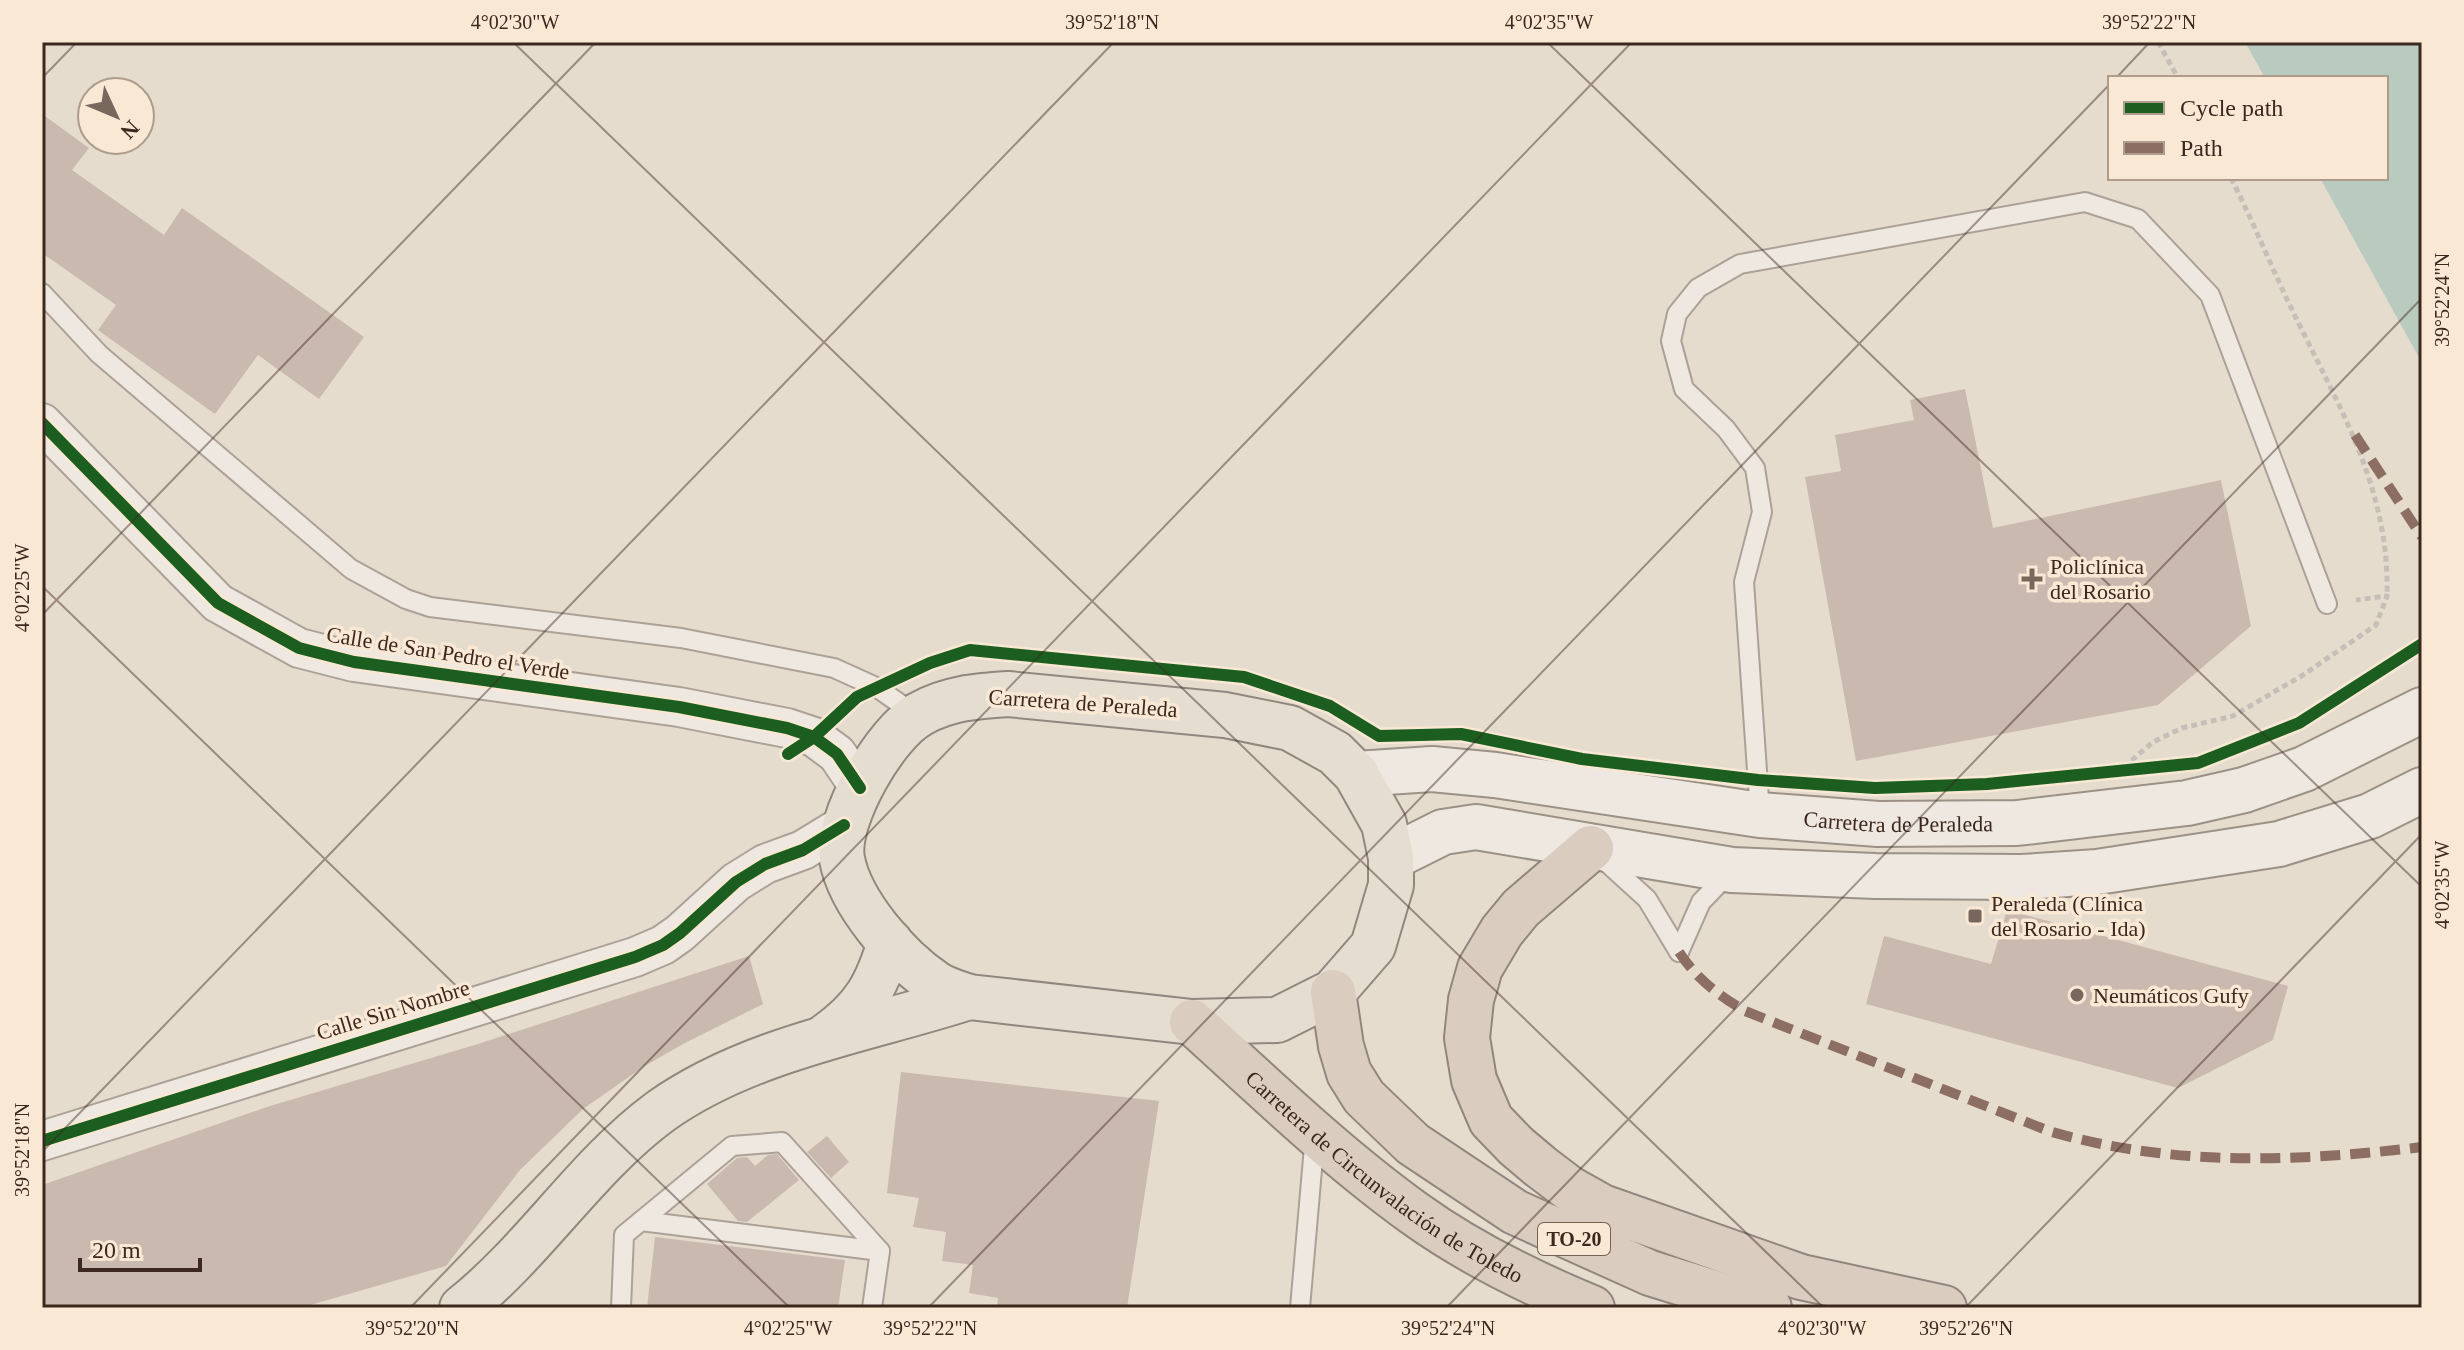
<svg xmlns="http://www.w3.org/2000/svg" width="2464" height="1350" font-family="Georgia,serif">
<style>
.water{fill:#b9cbbe}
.building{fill:#cab9ae}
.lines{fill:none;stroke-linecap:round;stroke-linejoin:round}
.lane-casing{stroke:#aca197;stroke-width:22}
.street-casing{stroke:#aca197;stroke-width:42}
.secondary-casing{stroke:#9b9186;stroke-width:48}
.primary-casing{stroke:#91877e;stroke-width:48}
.highway-casing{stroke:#91877e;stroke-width:48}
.path{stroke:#c7bfb7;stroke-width:5;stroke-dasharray:6 4;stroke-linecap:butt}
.lane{stroke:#eee8e0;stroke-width:18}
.street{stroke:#eee8e0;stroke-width:38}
.secondary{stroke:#eee8e0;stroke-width:44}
.primary{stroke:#e6ddd1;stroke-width:44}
.highway{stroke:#daccbf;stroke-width:44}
.quiet{stroke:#8d6e63;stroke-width:10;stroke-dasharray:20 10;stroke-linecap:butt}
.cycleway-casing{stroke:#f8e8d4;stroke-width:17}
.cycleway{stroke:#1b5e20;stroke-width:12}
.ticks{fill:none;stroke:#3c281e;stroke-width:2;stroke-opacity:0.45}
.poi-dot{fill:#78675c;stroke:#f8e8d4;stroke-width:3}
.labels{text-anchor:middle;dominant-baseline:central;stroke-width:7;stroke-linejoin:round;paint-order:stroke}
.shield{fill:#f8e8d4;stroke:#746255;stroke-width:2}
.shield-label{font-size:20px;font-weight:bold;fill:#3c281e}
.poi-label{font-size:22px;fill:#3c281e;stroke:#f8e8d4;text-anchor:start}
.street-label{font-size:22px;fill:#3c281e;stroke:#f8e8d4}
.neatline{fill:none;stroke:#3c281e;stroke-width:3}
.ticks-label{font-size:20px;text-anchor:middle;fill:#3c281e}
</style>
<rect width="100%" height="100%" fill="#e6dcce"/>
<!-- water -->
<polygon class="water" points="2245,42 2422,42 2422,363 2320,178 2386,178 2386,78 2265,78"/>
<!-- building -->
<g class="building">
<polygon points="42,114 89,148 72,170 164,235 182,208 364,337 319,399 258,355 215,414 98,330 116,305 42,253"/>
<polygon points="1965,389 1993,528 2221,480 2251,626 2158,705 1856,761 1805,477 1841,471 1835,435 1914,420 1910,400"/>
<polygon points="2007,910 2288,986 2273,1040 2178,1088 1866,1004 1884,936 1991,964"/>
<polygon points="749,956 763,1004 683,1044 643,1067 583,1109 520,1170 446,1266 300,1308 42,1308 42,1185 270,1106 478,1044"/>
<polygon points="901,1072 1159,1101 1127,1308 997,1308 998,1298 969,1293 973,1265 942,1261 946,1232 913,1227 919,1198 887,1193"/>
<polygon points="827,1136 849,1162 831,1178 807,1152"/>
<polygon points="777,1154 799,1180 747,1222 738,1221 707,1184 737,1158 747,1157 755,1166 768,1155"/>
<polygon points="655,1237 845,1260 838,1308 647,1308"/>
</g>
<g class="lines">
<!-- lane casing -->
<g class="lane-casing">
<g id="lane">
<polyline points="42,293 99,354 351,569 406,599 430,607 681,638 834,668 876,687 916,715"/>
<polyline points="1760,814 1744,582 1762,512 1755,468 1726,429 1684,389 1671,341 1677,314 1698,288 1740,264 2085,202 2138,219 2210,295 2327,604"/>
<polyline points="1602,858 1647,899 1679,952"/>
<polyline points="1679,952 1701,902 1728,874"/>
<polyline points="641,1221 880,1251"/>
<polyline points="621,1308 624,1235 732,1146 782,1142 880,1251 872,1308"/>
<polyline points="1300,1308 1315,1135"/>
</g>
</g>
<!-- street casing -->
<g class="street-casing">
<g id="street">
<polyline points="42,423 218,603 299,648 354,662 679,707 787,728 814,737 837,754 860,788"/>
<polyline points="42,1141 635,957 663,945 680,933 736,882 765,864 803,850 844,825"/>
</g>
</g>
<!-- secondary casing -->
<g class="secondary-casing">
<g id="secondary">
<path id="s1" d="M 1356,774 L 1432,769 L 1495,775 L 1760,815 L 1878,824 L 2017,823 L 2187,803 L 2244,790 L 2304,769 L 2422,710"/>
<polyline points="1391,858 1443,832 1476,827 1732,870 1875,876 2022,877 2097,872 2279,844 2370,816 2422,790"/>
</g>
</g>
<!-- primary casing -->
<g class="primary-casing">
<g id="primary">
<path d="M 1008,694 L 1225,715 L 1290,728 L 1335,753 L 1356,774 L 1384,824 L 1391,858 L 1391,885 L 1373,946 L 1333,992 L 1277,1020 L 1192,1022 L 969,997 C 958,993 945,990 935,983 C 898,958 850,903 842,859 C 835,819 886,732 920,714 C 948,698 977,696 1008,694 Z"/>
<path d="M 826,1036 C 864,1009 877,986 890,942"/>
<path d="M 462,1308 C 536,1249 585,1167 661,1111 C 750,1048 867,1030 969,997"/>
</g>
</g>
<!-- highway casing -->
<g class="highway-casing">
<g id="highway">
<polyline points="1591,848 1521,908 1502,931 1480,968 1471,1000 1467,1038 1474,1080 1491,1120 1516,1146 1541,1167 1570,1189 1602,1207 1801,1277 1944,1308"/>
<polyline points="1333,992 1341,1046 1349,1073 1364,1097 1413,1144 1515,1212 1650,1273 1753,1305 1769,1308"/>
<path id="s2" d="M 1192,1022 C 1264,1087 1335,1156 1414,1213 C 1468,1252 1531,1283 1592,1308"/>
</g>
</g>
<!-- path -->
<g class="path">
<polyline points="2158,42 2178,78"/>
<path d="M 2231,178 C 2255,225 2274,274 2298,322 C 2342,412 2390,492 2387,596"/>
<polyline points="2124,767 2153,742 2182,728 2233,716 2303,675 2376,625 2387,596 2356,600"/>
</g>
<!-- lane -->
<use href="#lane" class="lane"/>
<!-- street -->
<use href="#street" class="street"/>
<!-- secondary -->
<use href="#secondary" class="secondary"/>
<!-- primary -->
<use href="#primary" class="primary"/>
<!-- highway -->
<use href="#highway" class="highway"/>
<!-- quiet -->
<g class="quiet">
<polyline points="2355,435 2422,537"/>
<path d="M 1679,952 C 1696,978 1718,995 1745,1011 L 2049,1131 C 2170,1167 2297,1162 2422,1147"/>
</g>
<!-- cycleway casing -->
<g class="cycleway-casing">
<g id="cycleway">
<polyline points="42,423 218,603 299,648 354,662 679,707 787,728 814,737 837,754 860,788"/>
<polyline points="788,754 814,737 857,697 930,663 970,650 1244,677 1330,706 1379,736 1461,734 1582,759 1758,780 1875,788 1987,784 2198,763 2299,723 2422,644"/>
<polyline points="42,1141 635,957 663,945 680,933 736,882 765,864 803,850 844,825"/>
</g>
</g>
<!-- cycleway -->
<use href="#cycleway" class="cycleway"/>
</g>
<!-- ticks -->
<path class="ticks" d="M 513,42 L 1824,1308M 1547,42 L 2422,887M 42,78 L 77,42M 2116,78 L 2150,42M 42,586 L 790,1308M 42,615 L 596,42M 42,1152 L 1114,42M 410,1308 L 1632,42M 928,1308 L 2110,84M 1446,1308 L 2422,298M 1965,1308 L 2422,834"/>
<!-- markers -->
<g class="poi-dot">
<path d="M2028 567h8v8h8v8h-8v8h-8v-8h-8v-8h8z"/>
<rect x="1967" y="908" width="16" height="16" rx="4"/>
<circle cx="2077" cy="995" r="8"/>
</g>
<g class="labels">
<!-- shield labels -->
<rect class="shield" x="1538" y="1223" width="72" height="32" rx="6"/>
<g class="shield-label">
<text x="1574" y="1239">TO-20</text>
</g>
<!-- poi labels -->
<g class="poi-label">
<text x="2050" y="566">Policlínica<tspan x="2050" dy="25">del Rosario</tspan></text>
<text x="1991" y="903">Peraleda (Clínica<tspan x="1991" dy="25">del Rosario - Ida)</tspan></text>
<text x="2093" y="995">Neumáticos Gufy</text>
</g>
<!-- street labels -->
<g class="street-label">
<text transform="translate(448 653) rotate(9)">Calle de San Pedro el Verde</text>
<text transform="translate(1083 703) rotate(4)">Carretera de Peraleda</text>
<text stroke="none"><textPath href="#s1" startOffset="546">Carretera de Peraleda</textPath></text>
<text transform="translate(393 1010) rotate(-17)">Calle Sin Nombre</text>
<text stroke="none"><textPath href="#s2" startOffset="248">Carretera de Circunvalación de Toledo</textPath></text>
</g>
</g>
<!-- border -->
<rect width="2464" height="1350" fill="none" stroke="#f8e8d4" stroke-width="88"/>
<!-- legend -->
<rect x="2108" y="76" width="280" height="104" fill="#f8e8d4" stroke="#ad9b8b" stroke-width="2"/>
<rect x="2124" y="102" width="40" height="12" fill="#1b5e20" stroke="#ad9b8b" stroke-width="2"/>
<text x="2180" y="116" font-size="24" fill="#3c281e">Cycle path</text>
<rect x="2124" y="142" width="40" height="12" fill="#8d6e63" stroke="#ad9b8b" stroke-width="2"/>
<text x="2180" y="156" font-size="24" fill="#3c281e">Path</text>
<!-- north arrow -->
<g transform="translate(116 116) rotate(134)"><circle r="38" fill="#f8e8d4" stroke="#ad9b8b" stroke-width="2"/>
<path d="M0-6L14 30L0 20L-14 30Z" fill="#78675c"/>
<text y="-12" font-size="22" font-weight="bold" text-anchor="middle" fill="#3c281e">N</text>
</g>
<!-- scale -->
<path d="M80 1258v12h120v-12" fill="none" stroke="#3c281e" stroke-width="4"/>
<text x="92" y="1258" font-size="24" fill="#3c281e" stroke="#f8e8d4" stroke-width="6" paint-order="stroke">20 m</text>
<rect x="44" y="44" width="2376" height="1262" class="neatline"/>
<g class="ticks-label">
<text x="515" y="29">4°02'30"W</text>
<text x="1112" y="29">39°52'18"N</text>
<text x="1549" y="29">4°02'35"W</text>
<text x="2149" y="29">39°52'22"N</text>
<text transform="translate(2442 300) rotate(-90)" y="7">39°52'24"N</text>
<text transform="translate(22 588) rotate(-90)" y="7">4°02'25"W</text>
<text transform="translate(2442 885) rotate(-90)" y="7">4°02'35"W</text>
<text transform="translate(22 1150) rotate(-90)" y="7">39°52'18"N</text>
<text x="412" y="1335">39°52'20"N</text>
<text x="788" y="1335">4°02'25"W</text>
<text x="930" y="1335">39°52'22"N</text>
<text x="1448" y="1335">39°52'24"N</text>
<text x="1822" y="1335">4°02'30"W</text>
<text x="1966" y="1335">39°52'26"N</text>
</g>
</svg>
